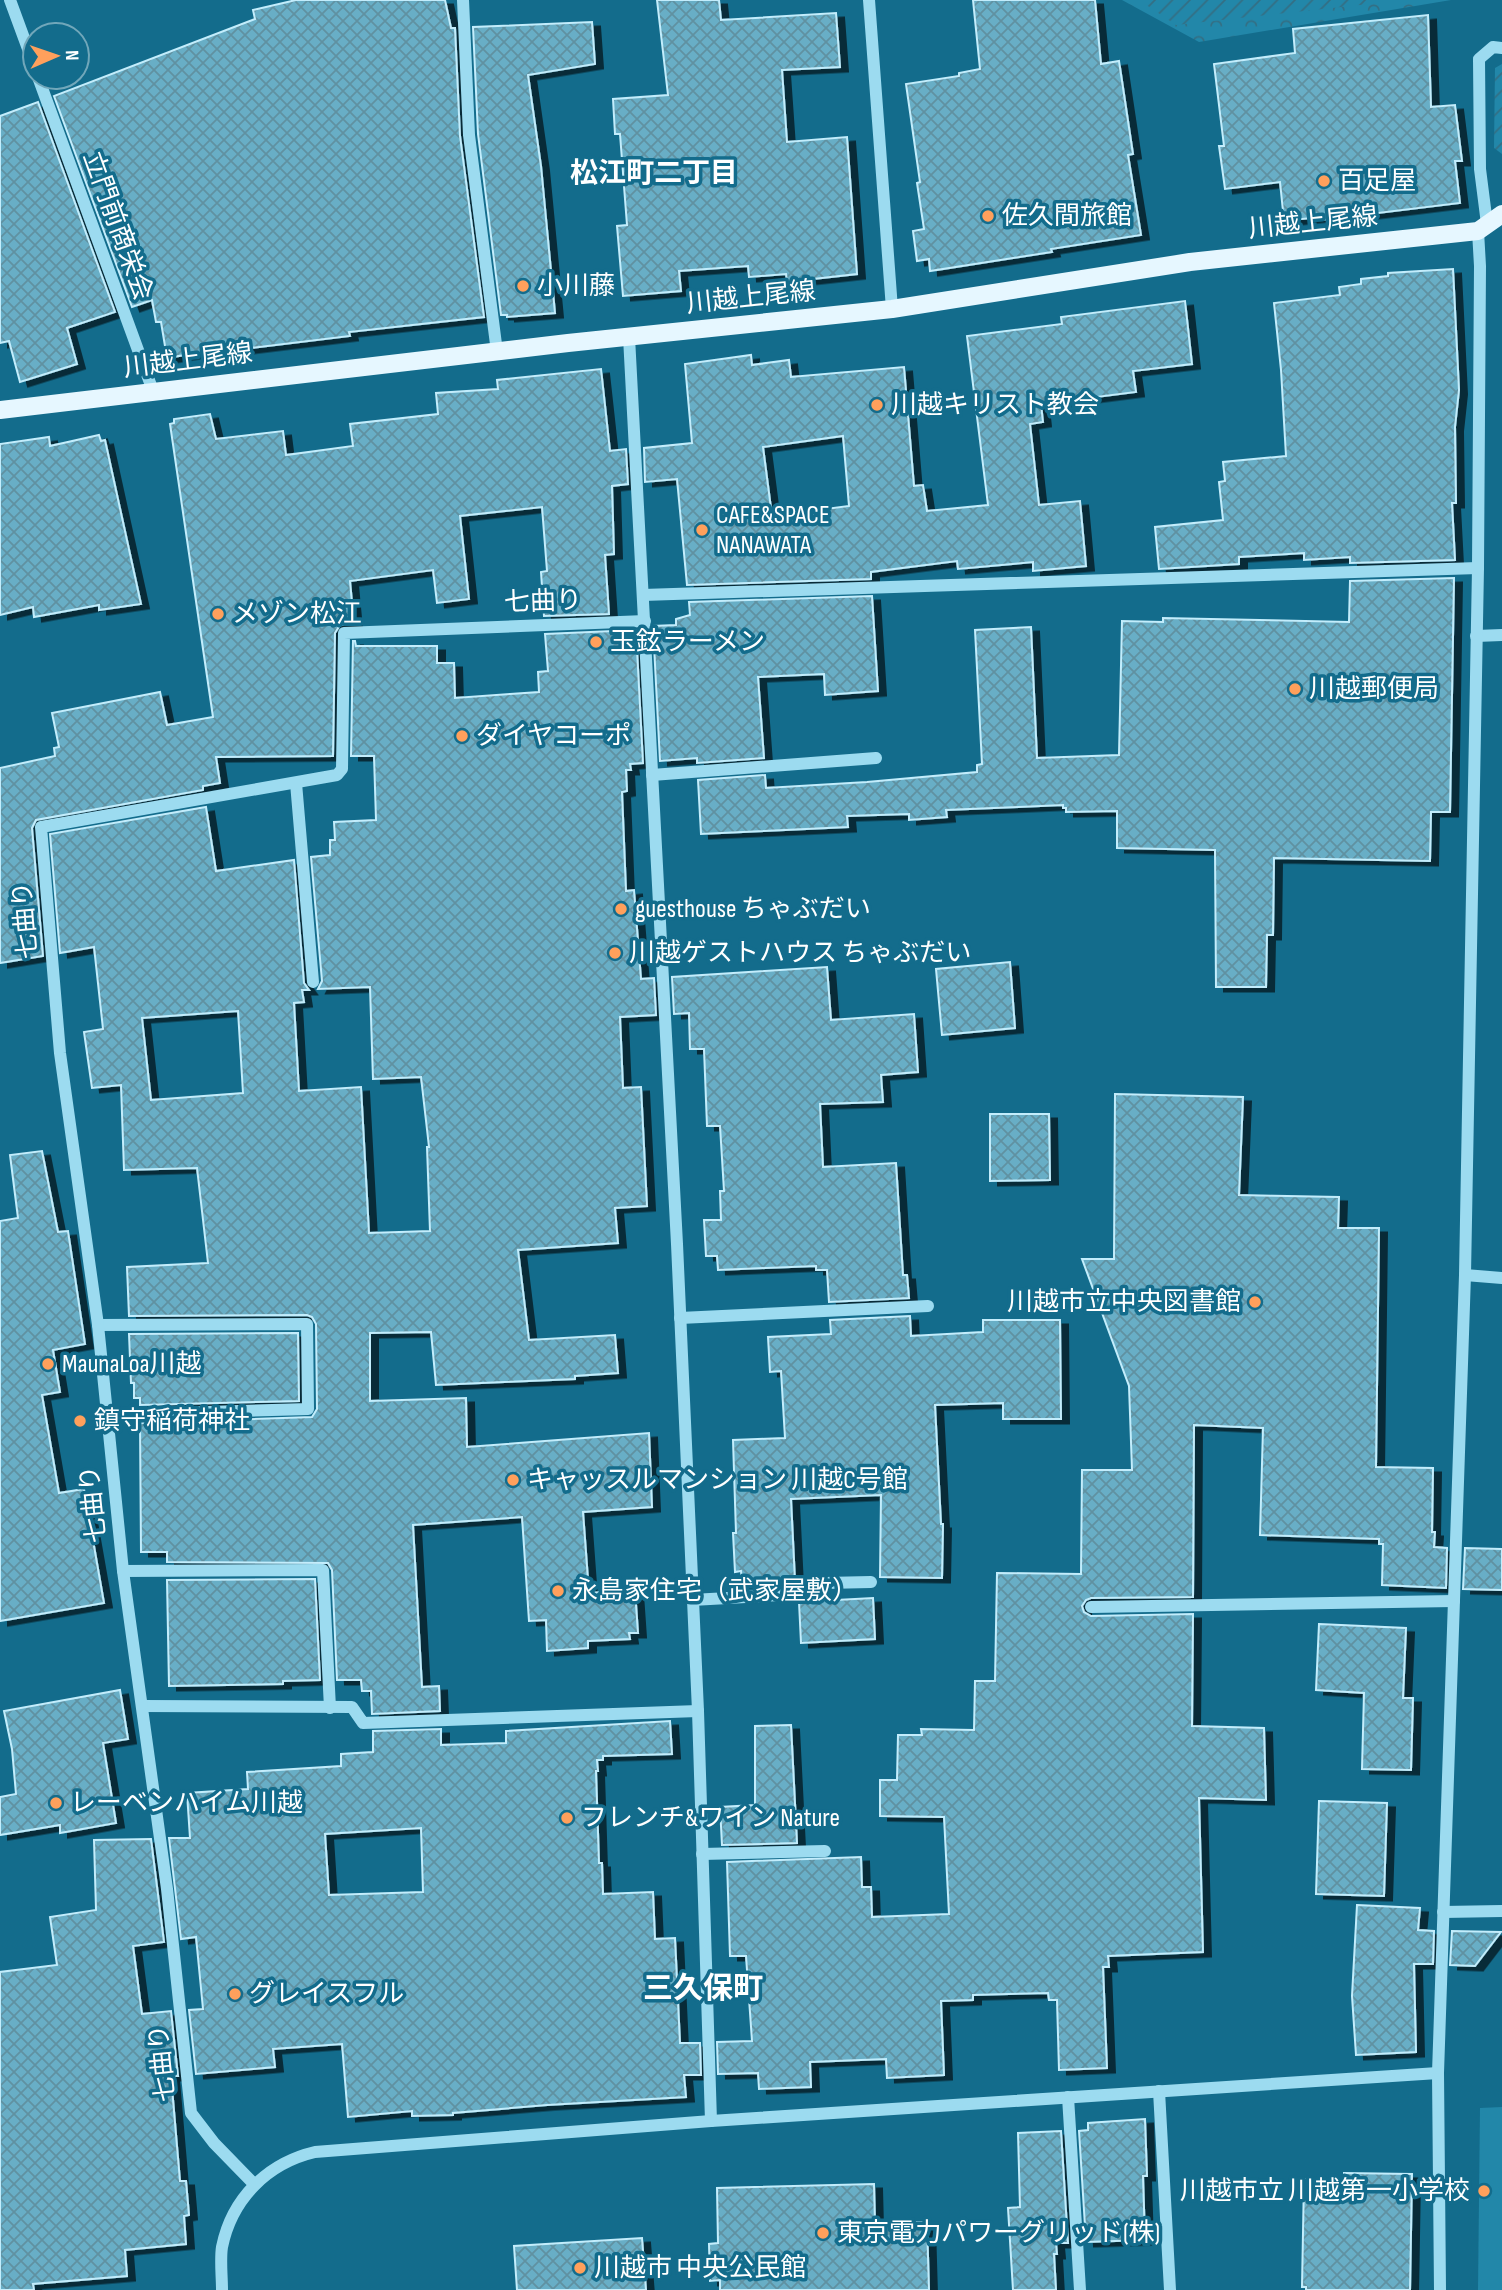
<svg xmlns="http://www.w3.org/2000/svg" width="1502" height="2290" font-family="'Sofia Sans Condensed','Noto Sans JP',sans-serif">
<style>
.grass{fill:#2287a9}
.forest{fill:url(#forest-crowns)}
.garden{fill:url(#garden-furrows)}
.building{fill:url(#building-cross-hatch);stroke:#c3edfc;stroke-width:2;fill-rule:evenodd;filter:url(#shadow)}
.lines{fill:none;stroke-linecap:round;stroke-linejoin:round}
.minor{stroke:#9cdbf0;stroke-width:12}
.major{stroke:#e6f7ff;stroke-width:18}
.poi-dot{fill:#ffa05c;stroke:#136c8c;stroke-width:2.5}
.labels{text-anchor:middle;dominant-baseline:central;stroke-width:7;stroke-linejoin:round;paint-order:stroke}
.poi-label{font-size:26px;fill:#fff;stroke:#136c8c;text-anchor:start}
.street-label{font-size:26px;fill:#fff;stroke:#136c8c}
.neighbourhood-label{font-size:28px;font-weight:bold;fill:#fff;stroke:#136c8c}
.quarter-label{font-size:30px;font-weight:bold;fill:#fff;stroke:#136c8c}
</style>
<defs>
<pattern id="forest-crowns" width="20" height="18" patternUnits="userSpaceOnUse" patternTransform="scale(1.75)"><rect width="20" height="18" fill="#2287a9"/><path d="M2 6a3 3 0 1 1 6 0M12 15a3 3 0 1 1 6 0" fill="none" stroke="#336f84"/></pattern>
<pattern id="garden-furrows" width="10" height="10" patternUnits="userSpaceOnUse" patternTransform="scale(1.75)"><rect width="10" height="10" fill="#2287a9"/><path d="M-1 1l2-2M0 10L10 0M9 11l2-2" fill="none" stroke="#336f84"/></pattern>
<pattern id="building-cross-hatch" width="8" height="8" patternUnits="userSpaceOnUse" patternTransform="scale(1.75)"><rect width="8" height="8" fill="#68aec6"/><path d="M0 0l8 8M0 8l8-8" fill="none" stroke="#6091a1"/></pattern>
<filter id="shadow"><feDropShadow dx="8" dy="4.5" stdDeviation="0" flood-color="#0009"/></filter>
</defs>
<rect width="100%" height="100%" fill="#136c8c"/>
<!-- grass -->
<polygon class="grass" points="1502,2107 1502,2290 1478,2290 1480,2108"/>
<!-- forest -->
<polygon class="forest" points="1122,0 1451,0 1199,42"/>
<!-- garden -->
<g class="garden">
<polygon points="1139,0 1369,0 1369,4 1176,25"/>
<polygon points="1502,64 1502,154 1494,148 1495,68"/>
</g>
<!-- building -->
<g class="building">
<polygon points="296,0 445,0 451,28 455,28 460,136 484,317 349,332 350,336 226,351 226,348 167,358 161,322 156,322 152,300 132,307 54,96 255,19 253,10"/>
<polygon points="657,0 719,0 721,20 836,13 840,67 782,70 787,142 847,137 857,274 787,282 786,274 749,277 748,266 679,271 681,291 623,296 617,226 627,225 620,134 615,134 613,99 668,95"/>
<polygon points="973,0 1095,0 1101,64 1119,61 1133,154 1128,155 1141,235 1051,249 1052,252 930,271 929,259 917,261 913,231 924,229 917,183 920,182 906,84 959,76 959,73 980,69"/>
<polygon points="1428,15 1431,107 1455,105 1462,161 1455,161 1460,203 1321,220 1320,217 1284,221 1280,182 1225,189 1219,146 1224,146 1214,64 1295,53 1293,29"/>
<polygon points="592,22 595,64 528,75 541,166 555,313 507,317 507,315 501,315 478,134 473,27"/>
<polygon points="38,102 115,312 67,328 77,364 20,382 9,341 0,343 0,116"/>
<polygon points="1453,269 1459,390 1455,427 1456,503 1452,503 1455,560 1350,563 1350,557 1304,560 1304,553 1239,557 1239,564 1159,569 1155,527 1223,520 1219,482 1225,481 1223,462 1286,456 1281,370 1274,303 1340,295 1339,287 1361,284 1361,279 1388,276 1388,273"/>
<path d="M 1185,301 L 1192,364 L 1133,371 L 1136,392 L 1041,404 L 1043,422 L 1030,424 L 1039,505 L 1080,501 L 1086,566 L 1033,571 L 1033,562 L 958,569 L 957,561 L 871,572 L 871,579 L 687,585 L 677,479 L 645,482 L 644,448 L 692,443 L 685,364 L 751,355 L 752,365 L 789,360 L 791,377 L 904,367 L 914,486 L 923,485 L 927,511 L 988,505 L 967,336 L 1062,324 L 1061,317 ZM 843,436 L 849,506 L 772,516 L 763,447 Z"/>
<polygon points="601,369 610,451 626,449 628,484 612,486 614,554 605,555 609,614 544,616 541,572 547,571 542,507 460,516 469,599 437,603 433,570 350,581 354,624 340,625 335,633 333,756 216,757 220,783 203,786 203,790 36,820 32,828 43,956 0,963 0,768 55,756 54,748 59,747 52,713 160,692 167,725 213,717 170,424 174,423 174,419 210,414 216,439 283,431 286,455 353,446 350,424 438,414 436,393 498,389 497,380"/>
<polygon points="99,435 101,441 105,440 141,604 99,610 99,605 34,617 33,607 0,615 0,444 49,437 50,446"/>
<polygon points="1454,578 1450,812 1431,812 1430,861 1274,858 1273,935 1267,935 1266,987 1216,987 1215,850 1117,848 1117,811 1066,812 1066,808 1063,808 1063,805 946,810 947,817 909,820 909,814 847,816 848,827 701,834 698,780 765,775 766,788 867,782 977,772 977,765 982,764 975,630 1031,627 1037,758 1119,755 1122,621 1163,622 1163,618 1349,622 1350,581"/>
<polygon points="872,596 878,691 825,695 824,674 758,677 764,758 697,763 697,758 660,761 653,626 676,625 676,619 690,615 689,602"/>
<path d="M 636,630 L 643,763 L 630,764 L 631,770 L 626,770 L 627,791 L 622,792 L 626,891 L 634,890 L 641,979 L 654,978 L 656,1015 L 620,1017 L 623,1088 L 641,1087 L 647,1206 L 615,1208 L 618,1243 L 518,1250 L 529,1340 L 615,1335 L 618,1373 L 575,1376 L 575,1379 L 436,1385 L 431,1332 L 370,1333 L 370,1401 L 466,1398 L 467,1447 L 649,1433 L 652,1507 L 583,1512 L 589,1593 L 635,1590 L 638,1633 L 629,1633 L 630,1639 L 588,1641 L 588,1648 L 547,1651 L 546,1620 L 529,1621 L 522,1517 L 413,1525 L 422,1687 L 439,1686 L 440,1711 L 372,1714 L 371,1691 L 362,1691 L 361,1680 L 337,1680 L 332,1570 L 328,1563 L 167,1562 L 167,1552 L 141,1552 L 140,1423 L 312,1417 L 317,1409 L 316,1324 L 312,1317 L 307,1315 L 129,1316 L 127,1267 L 208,1263 L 197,1168 L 124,1170 L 121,1085 L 92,1088 L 84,1032 L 103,1029 L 94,947 L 60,953 L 50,834 L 206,807 L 216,871 L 294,860 L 304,983 L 309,990 L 302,990 L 304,1002 L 294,1003 L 299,1091 L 361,1087 L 369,1233 L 430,1231 L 427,1147 L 429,1147 L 421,1077 L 373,1079 L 370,987 L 318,989 L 322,981 L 311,857 L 330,855 L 330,840 L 335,840 L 334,822 L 376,820 L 374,756 L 351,756 L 353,641 L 355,641 L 356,646 L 437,646 L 437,663 L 454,663 L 455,698 L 539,692 L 538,672 L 548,671 L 545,634 ZM 238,1011 L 243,1093 L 151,1100 L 142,1018 Z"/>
<polygon points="1010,962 1015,1028 942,1035 936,969"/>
<polygon points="827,967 831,1020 914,1014 918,1072 881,1075 883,1102 820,1104 823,1167 896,1163 903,1275 907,1275 909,1298 829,1302 827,1270 816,1270 816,1266 718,1270 717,1256 706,1256 704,1220 721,1220 720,1191 724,1191 720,1126 707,1126 704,1049 690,1049 689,1013 674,1014 672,977"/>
<polygon points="1115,1094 1243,1097 1239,1195 1339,1197 1338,1228 1379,1228 1376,1467 1433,1468 1432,1532 1435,1532 1434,1547 1447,1548 1446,1588 1382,1585 1383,1544 1379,1544 1379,1539 1260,1535 1263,1428 1194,1425 1193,1597 1091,1598 1086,1600 1082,1606 1084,1612 1091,1616 1193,1614 1192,1726 1264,1728 1266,1800 1199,1798 1203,1952 1108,1956 1109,1967 1103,1967 1107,2068 1059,2070 1057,2000 1049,2000 1048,1993 973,1995 973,2000 941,2001 944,2075 887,2078 886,2059 810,2062 811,2087 759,2089 758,2073 718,2074 717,2042 752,2041 746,1956 730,1956 727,1862 861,1857 862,1887 871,1887 872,1917 949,1914 944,1817 880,1816 880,1780 897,1780 898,1735 922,1735 921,1729 974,1730 975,1681 995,1681 997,1573 1081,1574 1082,1470 1132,1470 1129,1386 1082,1259 1114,1259"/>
<polygon points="990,1114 1049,1114 1050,1180 990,1181"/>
<polygon points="42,1151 58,1232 68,1231 85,1344 53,1350 60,1392 42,1395 59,1493 84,1489 104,1603 0,1621 0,1221 18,1218 10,1155"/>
<polygon points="910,1316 911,1336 983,1332 983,1320 1060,1320 1061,1419 1003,1419 1003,1403 935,1405 941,1524 943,1524 942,1578 880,1577 881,1495 791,1499 795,1581 742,1583 741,1571 735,1572 733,1533 736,1533 733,1440 785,1438 781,1371 770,1372 768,1337 831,1334 830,1320"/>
<polygon points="298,1333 299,1401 140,1405 140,1398 134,1398 134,1383 131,1383 129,1334"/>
<polygon points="1465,1548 1502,1549 1502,1590 1463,1589"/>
<polygon points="315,1579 320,1680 283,1681 283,1684 169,1686 167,1580"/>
<polygon points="873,1598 875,1639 801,1643 799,1602"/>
<polygon points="1319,1624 1406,1628 1403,1698 1413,1698 1411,1770 1362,1769 1364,1693 1316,1690"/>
<polygon points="120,1690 128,1739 103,1743 116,1823 60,1833 60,1825 0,1835 0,1797 16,1794 12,1749 4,1711"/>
<path d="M 670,1721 L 672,1754 L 603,1756 L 603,1760 L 597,1760 L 598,1771 L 596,1771 L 599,1863 L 602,1863 L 603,1894 L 653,1892 L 655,1939 L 675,1938 L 680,2043 L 700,2043 L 701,2075 L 684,2075 L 686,2097 L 547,2105 L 453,2113 L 453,2115 L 412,2116 L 412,2111 L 348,2117 L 342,2044 L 273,2049 L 275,2067 L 196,2074 L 189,2010 L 203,2009 L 196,1937 L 181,1939 L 169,1838 L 190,1838 L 187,1793 L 248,1789 L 247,1772 L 341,1766 L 341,1754 L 373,1752 L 373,1731 L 441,1729 L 441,1745 L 506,1743 L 506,1731 ZM 421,1828 L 423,1892 L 329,1895 L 325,1834 Z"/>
<polygon points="791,1725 797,1843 722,1845 720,1807 755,1805 755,1726"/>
<polygon points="1319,1801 1387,1803 1384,1896 1316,1894"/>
<polygon points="151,1839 164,1942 133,1946 142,2014 171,2011 178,2076 171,2076 180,2181 186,2181 189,2215 184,2216 186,2244 125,2250 127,2276 33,2284 34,2290 0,2290 0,1972 57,1965 50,1917 96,1910 94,1840"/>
<polygon points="1357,1905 1420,1908 1418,1930 1434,1931 1433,1964 1414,1964 1416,2052 1356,2055 1352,1996"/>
<polygon points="1452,1931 1501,1932 1475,1966 1450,1965"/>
<polygon points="1145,2119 1147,2176 1143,2176 1145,2240 1086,2242 1079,2131 1088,2130 1088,2123"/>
<polygon points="1061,2131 1068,2243 1056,2243 1057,2254 1054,2254 1056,2290 1013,2290 1008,2208 1020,2207 1018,2133"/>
<polygon points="1344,2173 1412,2174 1410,2290 1306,2290 1306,2287 1302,2287 1304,2179 1344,2180"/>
<polygon points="874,2184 875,2223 927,2222 929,2290 720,2290 720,2280 710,2281 709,2244 718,2243 717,2188"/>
<polygon points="642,2238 646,2290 517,2290 514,2246"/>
</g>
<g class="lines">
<!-- minor -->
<g class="minor">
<polyline points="10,0 35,68"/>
<polyline points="463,0 469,135 497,352"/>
<polyline points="869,0 892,309"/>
<polyline points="38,77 153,391"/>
<polyline points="1487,224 1480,169 1479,59 1493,47 1502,48"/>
<polyline points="629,337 677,1244 698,1711 711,2121"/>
<polyline points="643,595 1478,568"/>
<polyline points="1476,636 1502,635"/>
<polyline points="652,775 876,758"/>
<polyline points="296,783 313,982"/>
<polyline points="1465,1275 1502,1278"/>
<polyline points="680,1318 928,1306"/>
<polyline points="98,1325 307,1324 308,1409 108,1415"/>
<polyline points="123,1571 323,1570 330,1708"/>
<polyline points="692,1600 780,1595 825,1583 871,1582"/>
<polyline points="1091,1607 1454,1601"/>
<polyline points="142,1706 352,1707 363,1723 698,1711"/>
<polyline points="702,1854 825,1851"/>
<polyline points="1443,1912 1502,1911"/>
<polyline points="1159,2091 1170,2290"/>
<polyline points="1068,2097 1080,2290"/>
<polyline points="254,2184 214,2143 191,2113 167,1889 123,1571 98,1325 60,1053 41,827 337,775 342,769 344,633 645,621"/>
<path d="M 222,2290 C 222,2276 220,2260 222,2247 C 232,2198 268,2163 315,2152 L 711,2121 L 1438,2073"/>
<polyline points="1440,2290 1438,2073 1465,1275 1478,568 1480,266 1478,231"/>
</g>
<!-- major -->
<polyline class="major" points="0,410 568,343 892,309 1190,262 1478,231 1502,214"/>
</g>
<!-- markers -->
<g class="poi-dot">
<circle cx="1324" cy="181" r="7"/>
<circle cx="988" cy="216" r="7"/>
<circle cx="523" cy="286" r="7"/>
<circle cx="877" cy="405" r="7"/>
<circle cx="702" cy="530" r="7"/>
<circle cx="218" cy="614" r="7"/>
<circle cx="596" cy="642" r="7"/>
<circle cx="1295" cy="689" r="7"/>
<circle cx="462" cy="736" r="7"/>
<circle cx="621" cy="909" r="7"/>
<circle cx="615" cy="953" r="7"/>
<circle cx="1255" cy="1302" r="7"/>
<circle cx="48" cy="1364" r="7"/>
<circle cx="80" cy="1421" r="7"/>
<circle cx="513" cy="1480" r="7"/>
<circle cx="558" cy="1591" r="7"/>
<circle cx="56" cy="1803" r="7"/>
<circle cx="567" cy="1818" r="7"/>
<circle cx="235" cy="1994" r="7"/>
<circle cx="1484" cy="2191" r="7"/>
<circle cx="823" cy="2233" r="7"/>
<circle cx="580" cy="2268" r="7"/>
</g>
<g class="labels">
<!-- poi labels -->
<g class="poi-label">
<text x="1338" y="181">百足屋</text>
<text x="1002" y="216">佐久間旅館</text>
<text x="537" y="286">小川藤</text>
<text x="891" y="405">川越キリスト教会</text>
<text x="716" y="515">CAFE&amp;SPACE<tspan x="716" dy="30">NANAWATA</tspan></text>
<text x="232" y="614">メゾン松江</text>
<text x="610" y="642">玉鉉ラーメン</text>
<text x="1309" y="689">川越郵便局</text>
<text x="476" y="736">ダイヤコーポ</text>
<text x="635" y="909">guesthouse ちゃぶだい</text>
<text x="629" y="953">川越ゲストハウス ちゃぶだい</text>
<text x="1241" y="1302" text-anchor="end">川越市立中央図書館</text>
<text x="62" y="1364">MaunaLoa川越</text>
<text x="94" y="1421">鎮守稲荷神社</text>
<text x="527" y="1480">キャッスルマンション 川越C号館</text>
<text x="572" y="1591">永島家住宅（武家屋敷）</text>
<text x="70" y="1803">レーベンハイム川越</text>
<text x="581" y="1818">フレンチ&amp;ワイン Nature</text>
<text x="249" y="1994">グレイスフル</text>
<text x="1470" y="2191" text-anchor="end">川越市立 川越第一小学校</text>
<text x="837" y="2233">東京電力パワーグリッド(株)</text>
<text x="594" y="2268">川越市 中央公民館</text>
</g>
<!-- street labels -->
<g class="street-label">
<text transform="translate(1313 223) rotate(-6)">川越上尾線</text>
<text transform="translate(117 226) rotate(70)">立門前商栄会</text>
<text transform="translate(751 298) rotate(-6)">川越上尾線</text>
<text transform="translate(188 361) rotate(-7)">川越上尾線</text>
<text transform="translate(543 602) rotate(-2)">七曲り</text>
<text transform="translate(26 920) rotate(-95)">七曲り</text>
<text transform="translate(94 1504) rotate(-96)">七曲り</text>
<text transform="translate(163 2063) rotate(-96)">七曲り</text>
</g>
<!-- neighbourhood labels -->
<g class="neighbourhood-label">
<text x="654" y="173">松江町二丁目</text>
</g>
<!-- quarter labels -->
<g class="quarter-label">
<text x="703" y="1989">三久保町</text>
</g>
</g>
<!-- north arrow -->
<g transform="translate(56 56) rotate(88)"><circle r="33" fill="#136c8c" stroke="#71a7ba" stroke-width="2"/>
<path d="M0-5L12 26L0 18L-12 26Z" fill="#ffa05c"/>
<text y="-10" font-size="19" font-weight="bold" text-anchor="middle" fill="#ffffff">N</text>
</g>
</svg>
